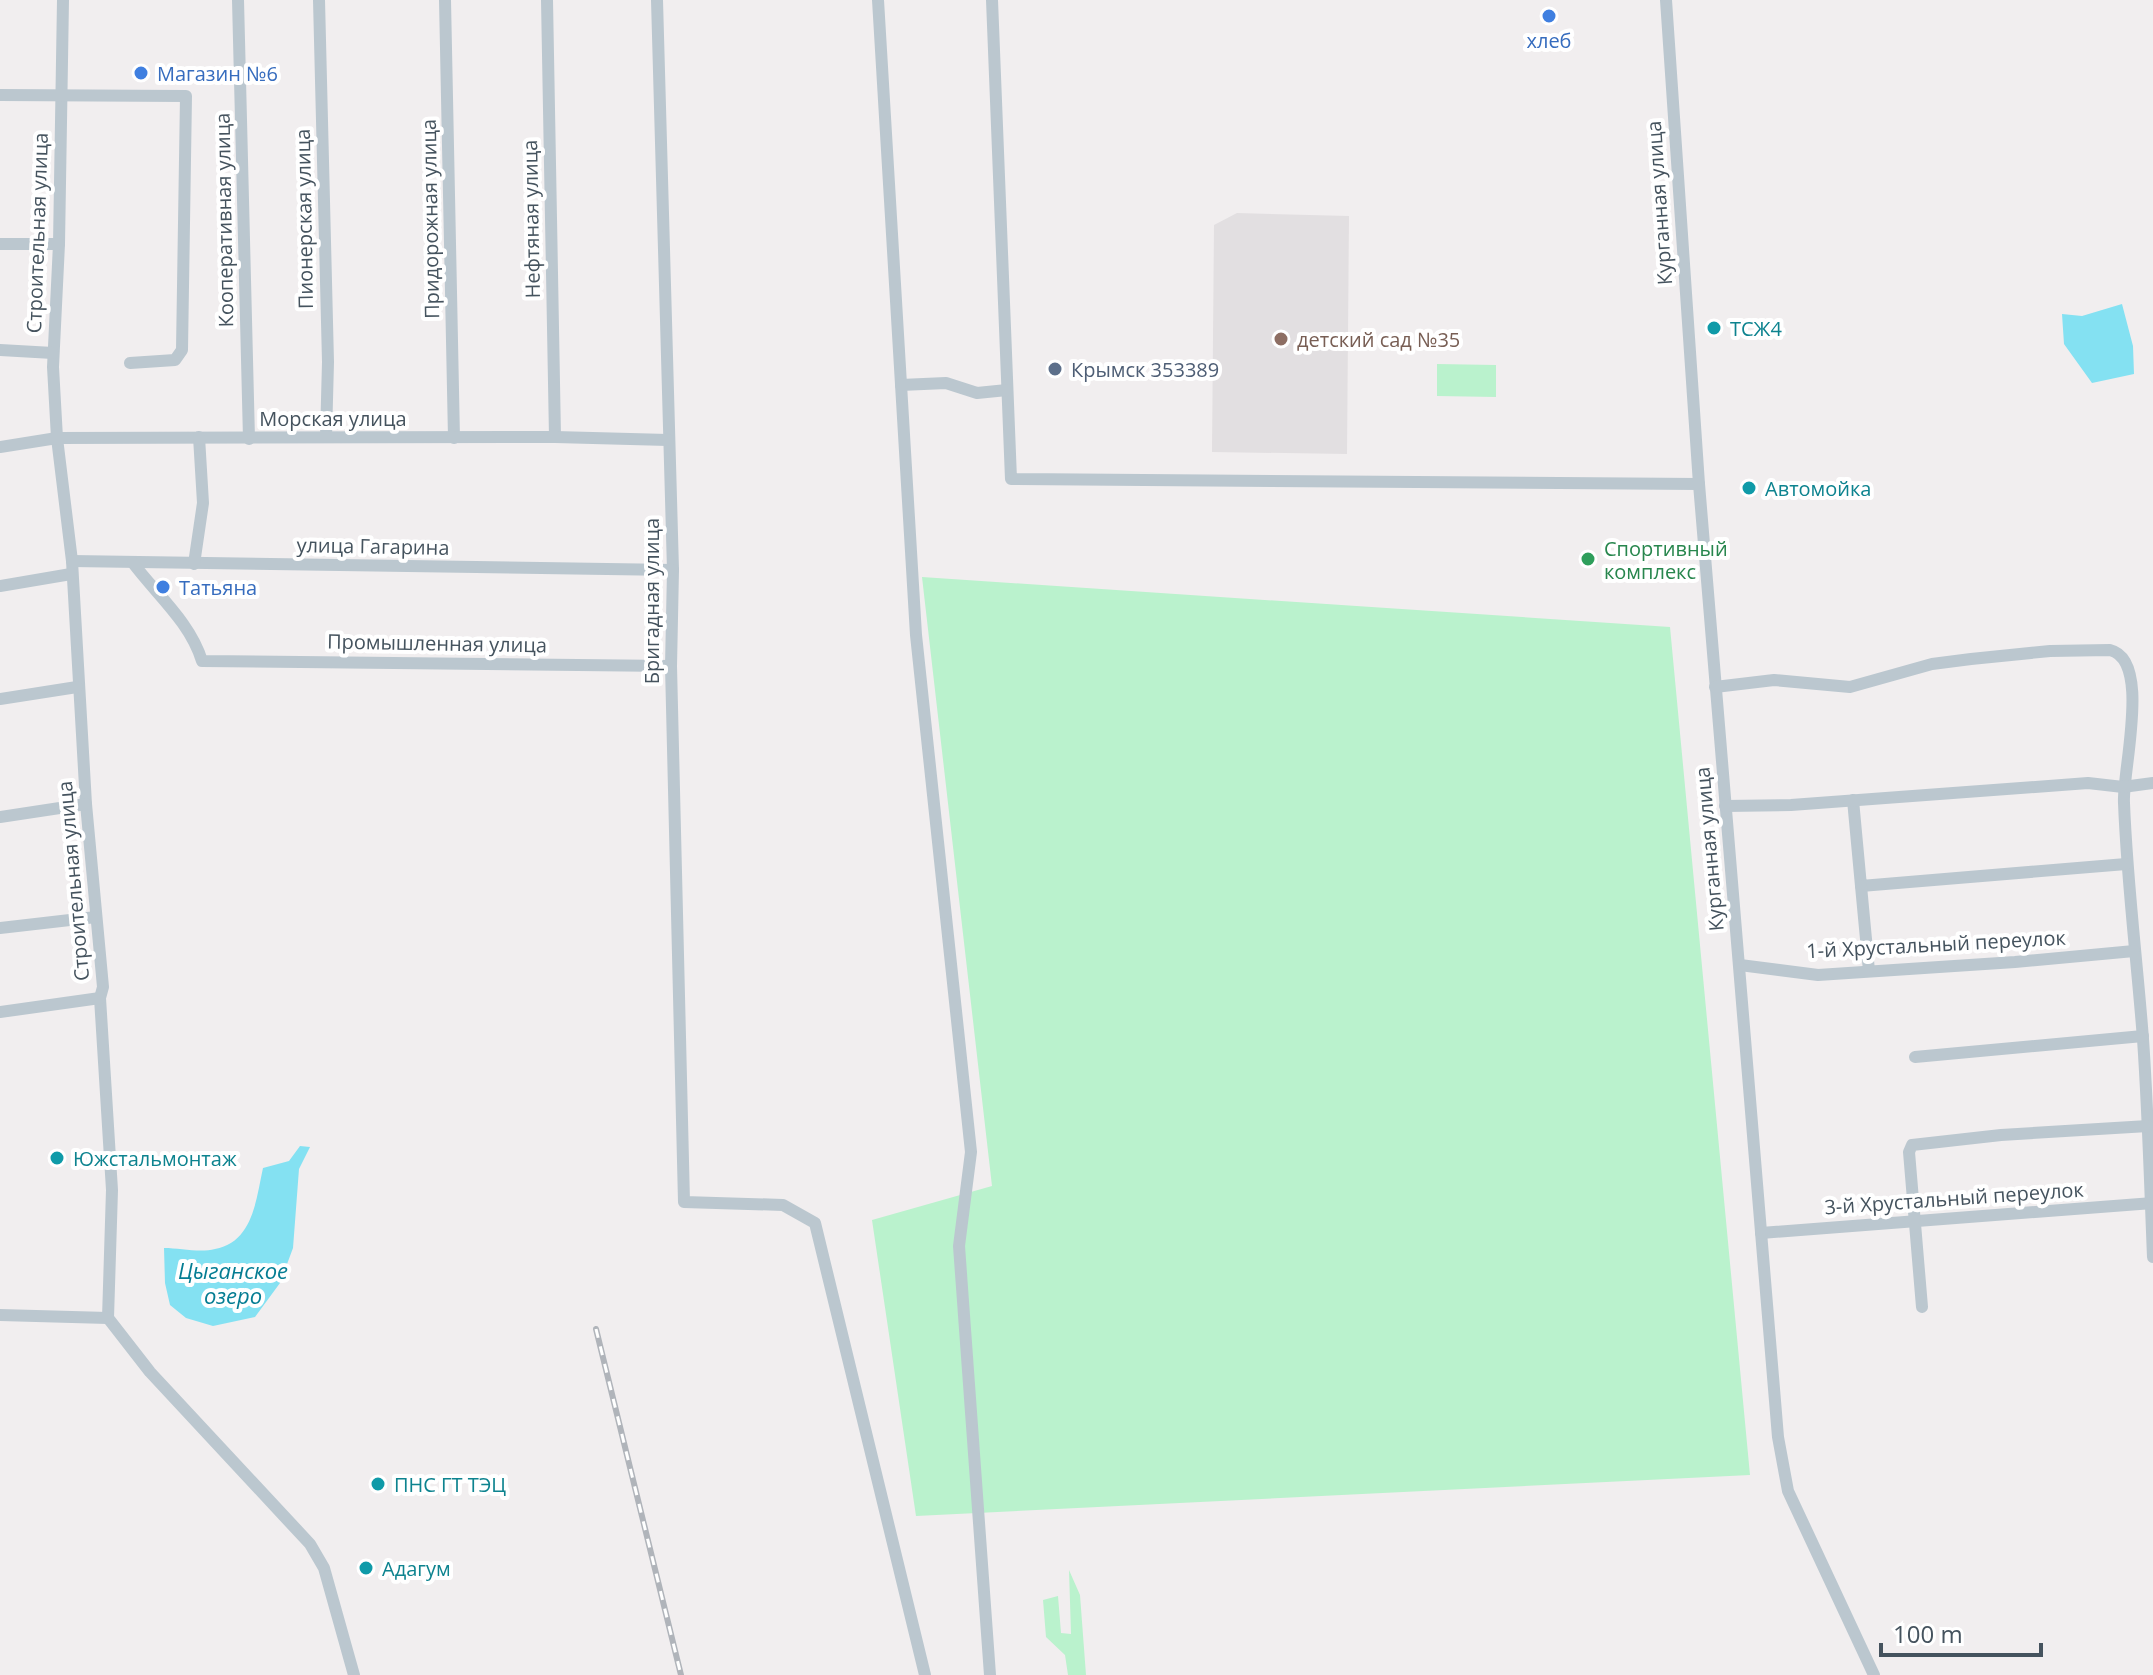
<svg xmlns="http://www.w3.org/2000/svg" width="2153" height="1675" font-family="'Open Sans',sans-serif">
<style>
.education{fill:#e2dfe1}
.green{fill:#baf2cd}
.water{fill:#84e1f2}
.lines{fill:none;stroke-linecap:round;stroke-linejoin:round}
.street{stroke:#bbc7cf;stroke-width:12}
.rail-casing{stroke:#b0b4ba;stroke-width:6}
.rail{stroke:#fff;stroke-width:3;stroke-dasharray:9;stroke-linecap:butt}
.shop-dot{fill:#3f7fe0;stroke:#fff;stroke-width:3}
.culture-dot{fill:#0f9aa8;stroke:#fff;stroke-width:3}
.education-dot{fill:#8d6e63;stroke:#fff;stroke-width:3}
.service-dot{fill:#5c6f8a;stroke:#fff;stroke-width:3}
.leisure-dot{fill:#2e9e5b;stroke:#fff;stroke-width:3}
.labels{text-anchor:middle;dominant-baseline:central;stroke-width:8;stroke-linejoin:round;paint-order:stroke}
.shop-label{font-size:20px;fill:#366cbe;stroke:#fff;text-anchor:start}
.street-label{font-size:20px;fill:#45535e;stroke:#fff}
.culture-label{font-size:20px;fill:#0d838f;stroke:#fff;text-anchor:start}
.education-label{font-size:20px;fill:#785e54;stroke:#fff;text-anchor:start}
.service-label{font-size:20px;fill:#4e5e75;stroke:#fff;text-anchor:start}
.leisure-label{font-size:20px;fill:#27864d;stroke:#fff;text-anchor:start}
.water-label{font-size:22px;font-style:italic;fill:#057d93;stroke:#fff}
</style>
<rect width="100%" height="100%" fill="#f1eeef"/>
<!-- education -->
<polygon class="education" points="1237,213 1349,216 1347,454 1212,452 1214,225"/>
<!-- green -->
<g class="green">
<polygon points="1437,364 1496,365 1496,397 1437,396"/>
<polygon points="922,577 1670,627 1750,1475 916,1516 872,1220 992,1186"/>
<polygon points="1069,1570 1080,1595 1086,1675 1068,1675 1065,1655 1046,1637 1043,1600 1058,1596 1061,1633 1071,1634"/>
</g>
<!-- water -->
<g class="water">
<polygon points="2122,304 2133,346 2134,374 2092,383 2064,344 2062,314 2082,316"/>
<path d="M 300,1146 L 310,1147 L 299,1169 L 293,1248 L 280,1283 L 255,1317 L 213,1326 L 186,1318 L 170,1305 L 165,1283 L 164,1248 C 180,1248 200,1253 215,1249 C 253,1242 256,1200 263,1168 L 289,1161 Z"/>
</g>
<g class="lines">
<!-- street -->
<g class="street">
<polyline points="63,0 59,244 53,367 57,438 72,561 86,804 103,987 100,998 112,1190 108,1318 150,1372 310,1544 324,1568 354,1675"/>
<polyline points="238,0 249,439"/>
<polyline points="319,0 328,362 326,437"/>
<polyline points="445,0 454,438"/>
<polyline points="547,0 555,437"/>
<polyline points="657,0 673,570 671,666 684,1202 783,1205 815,1223 925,1675"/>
<polyline points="878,0 916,635 971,1152 959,1246 990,1675"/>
<polyline points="992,0 1011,479 1699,484"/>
<polyline points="1666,0 1699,484 1778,1437 1788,1491 1874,1675"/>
<polyline points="0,95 186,96 182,350 175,360 130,363"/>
<polyline points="0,244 59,244"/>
<polyline points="0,350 53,353"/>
<polyline points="901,385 946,383 977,393 1007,390"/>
<polyline points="0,447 57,438 555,437 668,440"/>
<polyline points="72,561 673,570"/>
<path d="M 133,563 C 157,595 190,622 202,661 L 671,666"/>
<polyline points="194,564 203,503 199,437"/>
<polyline points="0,586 71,574"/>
<path d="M 1715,687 L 1774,680 L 1850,687 L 1932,664 L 1971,659 L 2050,651 L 2110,650 C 2152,660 2122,771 2124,803 C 2127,882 2137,960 2143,1039 C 2148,1111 2150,1184 2153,1257"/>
<polyline points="0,699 77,687"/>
<polyline points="1853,800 1861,886 2126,864"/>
<polyline points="1725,806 1791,805 2088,783 2123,787 2153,783"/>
<polyline points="0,817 86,804"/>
<polyline points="1861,886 1869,971"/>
<polyline points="0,928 96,917"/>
<polyline points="1740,965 1818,975 2015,962 2134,951"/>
<polyline points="0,1012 100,998"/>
<polyline points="1915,1057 2143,1036"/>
<polyline points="1761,1233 2153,1203"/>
<polyline points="1922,1307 1909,1152 1912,1145 2001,1135 2148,1126"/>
<polyline points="0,1315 108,1318"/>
</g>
<!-- rail casing -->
<g class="rail-casing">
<polyline id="rail" points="596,1329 681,1675"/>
</g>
<!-- rail -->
<use href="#rail" class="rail"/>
</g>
<!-- markers -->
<g class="shop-dot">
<circle cx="1549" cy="16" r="8"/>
<circle cx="141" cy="73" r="8"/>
<circle cx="163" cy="587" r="8"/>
</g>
<g class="culture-dot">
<circle cx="1714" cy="328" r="8"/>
<circle cx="1749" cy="488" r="8"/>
<circle cx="57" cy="1158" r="8"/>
<circle cx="378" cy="1484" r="8"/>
<circle cx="366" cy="1568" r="8"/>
</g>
<circle class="education-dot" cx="1281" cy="339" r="8"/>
<circle class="service-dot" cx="1055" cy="369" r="8"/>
<circle class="leisure-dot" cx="1588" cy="559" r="8"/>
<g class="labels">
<!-- shop labels -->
<g class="shop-label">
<text x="1549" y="40" text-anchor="middle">хлеб</text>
<text x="157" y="73">Магазин №6</text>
<text x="179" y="587">Татьяна</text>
</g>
<!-- street labels -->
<g class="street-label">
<text transform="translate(1659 203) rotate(-94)">Курганная улица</text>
<text transform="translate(304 219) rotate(-91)">Пионерская улица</text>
<text transform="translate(430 219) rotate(-91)">Придорожная улица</text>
<text transform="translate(531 219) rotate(-91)">Нефтяная улица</text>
<text transform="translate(224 220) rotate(-91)">Кооперативная улица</text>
<text transform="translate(37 233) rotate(-88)">Строительная улица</text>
<text x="333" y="418">Морская улица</text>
<text transform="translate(373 546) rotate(1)">улица Гагарина</text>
<text transform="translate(651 601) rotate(-90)">Бригадная улица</text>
<text transform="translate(437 643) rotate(1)">Промышленная улица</text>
<text transform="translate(1709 849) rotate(-95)">Курганная улица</text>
<text transform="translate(73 881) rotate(-95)">Строительная улица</text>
<text transform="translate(1936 944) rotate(-3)">1-й Хрустальный переулок</text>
<text transform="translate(1954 1198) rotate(-4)">3-й Хрустальный переулок</text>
</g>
<!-- culture labels -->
<g class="culture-label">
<text x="1730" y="328">ТСЖ4</text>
<text x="1765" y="488">Автомойка</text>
<text x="73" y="1158">Южстальмонтаж</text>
<text x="394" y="1484">ПНС ГТ ТЭЦ</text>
<text x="382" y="1568">Адагум</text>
</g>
<!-- education labels -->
<g class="education-label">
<text x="1297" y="339">детский сад №35</text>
</g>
<!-- service labels -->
<g class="service-label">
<text x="1071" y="369">Крымск 353389</text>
</g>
<!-- leisure labels -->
<g class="leisure-label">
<text x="1604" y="548">Спортивный<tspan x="1604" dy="23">комплекс</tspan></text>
</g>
<!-- water labels -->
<g class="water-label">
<text x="233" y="1270">Цыганское<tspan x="233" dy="25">озеро</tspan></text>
</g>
</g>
<!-- scale -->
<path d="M1881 1643v12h160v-12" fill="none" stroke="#45535e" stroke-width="4"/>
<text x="1893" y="1643" font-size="24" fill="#45535e" stroke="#ffffff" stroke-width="6" paint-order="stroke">100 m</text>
</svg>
